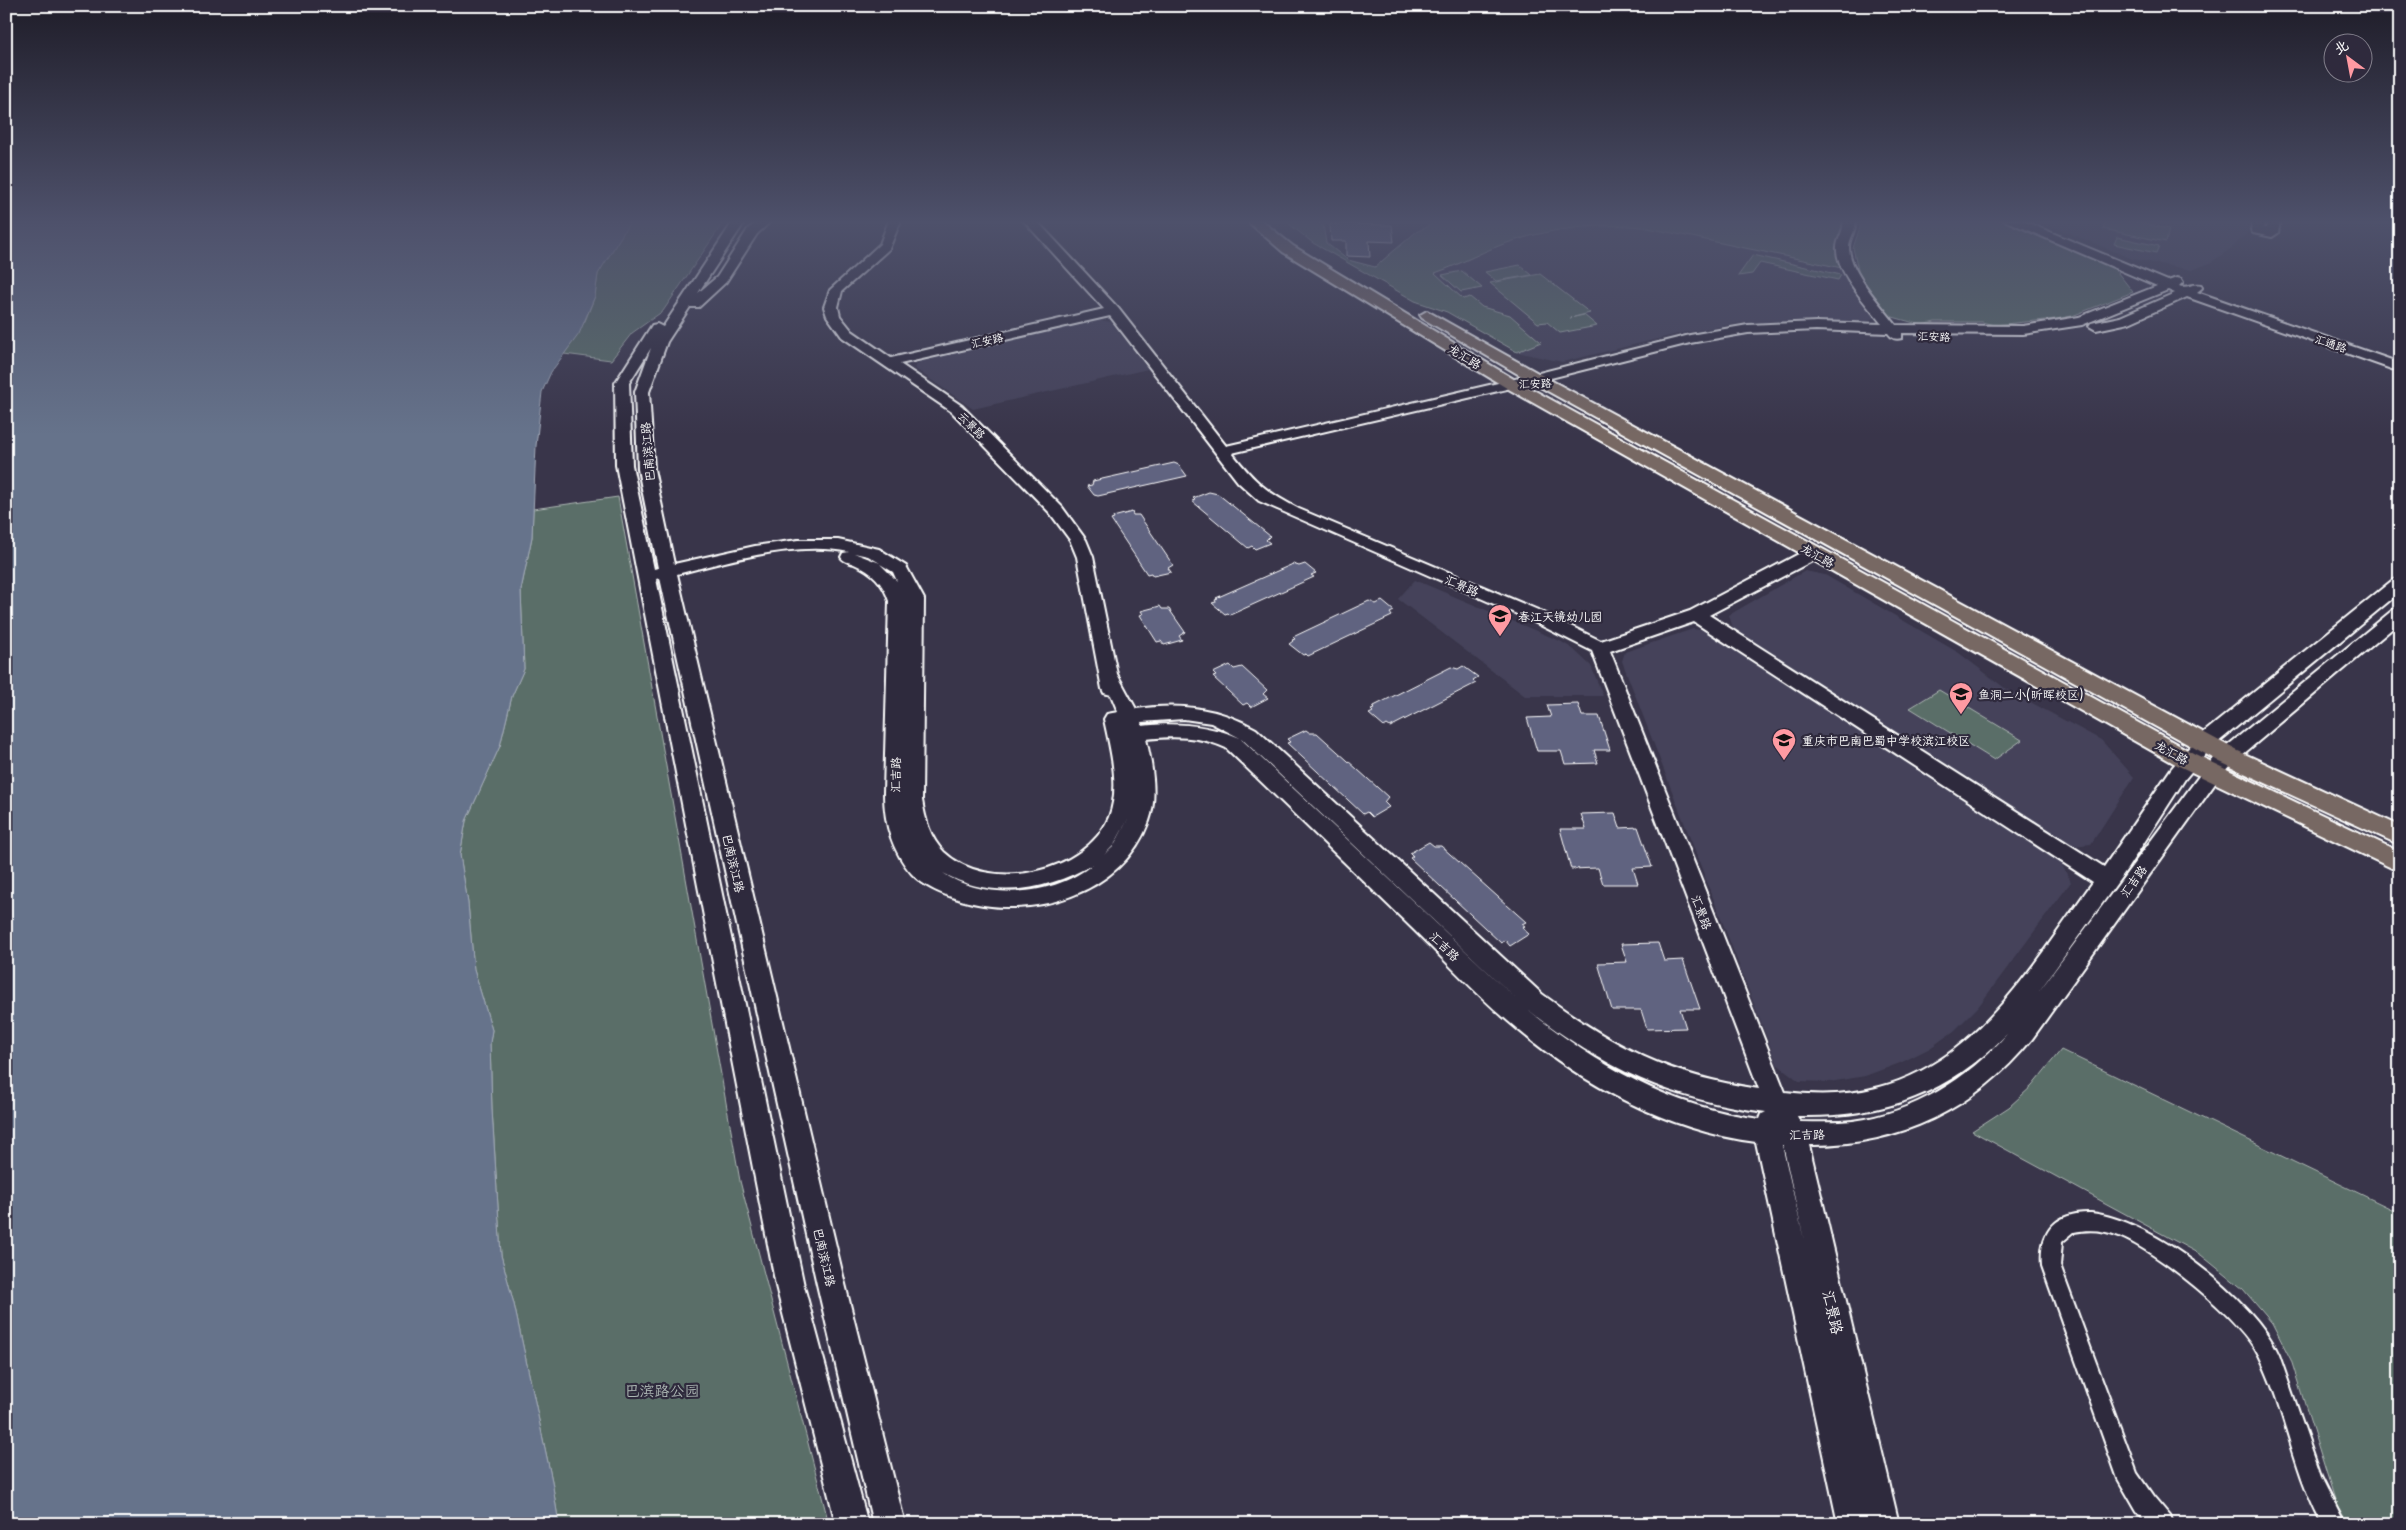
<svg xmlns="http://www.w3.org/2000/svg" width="2406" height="1530" font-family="'Playpen Sans','LXGW WenKai TC',sans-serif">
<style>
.built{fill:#45435a}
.green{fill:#5a6e67;stroke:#acb6b3}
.water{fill:#66738b;stroke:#a3abb9}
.building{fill:#616380;stroke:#fff}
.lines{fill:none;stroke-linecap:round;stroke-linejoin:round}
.street-casing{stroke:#fff;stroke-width:4}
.secondary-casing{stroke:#fff;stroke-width:4}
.primary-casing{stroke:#fff;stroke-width:4}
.street{fill:#2f2a3d;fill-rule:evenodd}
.secondary{fill:#2f2a3d;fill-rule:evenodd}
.primary{fill:#776864;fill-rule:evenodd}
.labels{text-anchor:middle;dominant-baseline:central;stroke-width:4.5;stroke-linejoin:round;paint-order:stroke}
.far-street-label{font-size:11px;fill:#fff;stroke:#2f2a3d}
.street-label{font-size:12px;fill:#fff;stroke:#2f2a3d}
.poi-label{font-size:12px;fill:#fff;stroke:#2f2a3d;text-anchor:start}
.near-street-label{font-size:15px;fill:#fff;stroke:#2f2a3d}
.near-park-label{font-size:15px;fill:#acb6b3;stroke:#2f2a3d}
</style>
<rect width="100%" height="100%" fill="#39354a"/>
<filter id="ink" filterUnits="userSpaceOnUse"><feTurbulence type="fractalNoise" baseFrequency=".02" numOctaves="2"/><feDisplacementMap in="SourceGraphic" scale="10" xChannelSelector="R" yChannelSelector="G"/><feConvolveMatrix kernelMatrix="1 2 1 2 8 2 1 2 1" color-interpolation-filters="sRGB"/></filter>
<g filter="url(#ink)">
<!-- built -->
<g class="built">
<polygon points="2037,220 2252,220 2251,229 2233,247 2210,263 2192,270 2133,259"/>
<polygon points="1619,225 1643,227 1842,268 1876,316 1865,323 1810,320 1741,323 1682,333 1562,362 1517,352 1447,312 1415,301 1434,274 1514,241 1586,226"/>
<polygon points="1099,320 1111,322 1148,369 973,409 914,368 921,360"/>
<polygon points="1805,571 1825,575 1959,653 2006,689 2101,740 2134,777 2091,844 2072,846 1733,628 1729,615"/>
<polygon points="1415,580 1560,641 1573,649 1591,666 1603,696 1525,696 1398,599"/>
<polygon points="1693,629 1709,631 2060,861 2071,882 1978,1007 1954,1031 1930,1048 1900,1063 1865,1076 1829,1082 1799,1081 1777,1064 1622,661 1625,652"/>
</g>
<!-- green -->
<g class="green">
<polygon points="631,220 725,220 663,311 632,333 611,360 564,354 585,321 595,296 598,274"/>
<path d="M 1284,220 L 1312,220 L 1323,225 L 1326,243 L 1348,260 L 1375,267 L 1416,232 L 1440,220 L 1844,220 L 1842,268 L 1643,227 C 1600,223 1555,228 1513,241 C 1486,249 1462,264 1435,273 L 1463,299 L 1470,297 L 1482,307 L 1510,315 L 1541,342 L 1517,352 L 1447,312 L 1415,301 L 1313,243 Z"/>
<polygon points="1857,220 2000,220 2114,268 2133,292 2072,316 2056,319 1994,325 1982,322 1935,322 1922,325 1889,316 1859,274 1853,248 1860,227"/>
<polygon points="2106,220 2125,220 2169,229 2166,242 2103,229"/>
<polygon points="2117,237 2159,246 2156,253 2114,244"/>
<polygon points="1753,255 1841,275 1838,280 1760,263 1752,274 1738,276"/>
<polygon points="1520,265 1532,275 1496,281 1485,272"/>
<polygon points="1462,271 1482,288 1461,292 1442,275"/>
<polygon points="1540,274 1590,313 1570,318 1584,315 1597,326 1560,333 1547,322 1538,323 1490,283"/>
<polygon points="618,497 740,1181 829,1524 559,1524 552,1481 514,1304 501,1255 492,1109 490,1043 492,1030 474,970 468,903 460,855 466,821 500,746 512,696 524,669 521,590 532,537 533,509"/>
<polygon points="1939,690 2022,740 1994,760 1910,708"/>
<polygon points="2061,1050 2400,1213 2400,1524 2348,1524 2336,1503 2291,1360 2272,1323 2243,1289 2201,1255 1972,1131 2009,1107 2032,1086"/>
</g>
<!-- water -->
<polygon class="water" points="6,220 631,220 598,274 595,296 579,334 551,372 542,392 536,446 532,537 521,590 524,669 512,696 500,746 466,821 460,855 468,903 474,970 492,1030 490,1043 492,1109 501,1255 514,1304 552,1481 559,1524 6,1524"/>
<!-- building -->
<g class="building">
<polygon points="1330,224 1392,225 1394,242 1369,241 1370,257 1346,256 1346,241 1331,241"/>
<polygon points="1174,463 1179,465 1187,476 1098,496 1094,495 1087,486 1092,485 1093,481"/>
<polygon points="1209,492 1218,494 1270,536 1266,540 1270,543 1255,549 1252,546 1248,548 1192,501 1195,500 1193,498"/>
<polygon points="1132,512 1133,515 1139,515 1173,565 1168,568 1171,572 1153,576 1151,573 1147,574 1111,520 1114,519 1113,517"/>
<polygon points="1293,564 1299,566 1305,564 1316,573 1311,575 1314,577 1230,615 1228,613 1225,614 1212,603 1216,602 1215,600 1218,599 1216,598"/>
<polygon points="1369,601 1376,604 1382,601 1394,611 1390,613 1392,616 1308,656 1306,654 1303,655 1289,644 1293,641 1292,640 1295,639 1293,637"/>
<polygon points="1160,606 1162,609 1169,609 1185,632 1179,636 1182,640 1164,645 1161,641 1157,642 1140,615 1143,614 1141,611"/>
<polygon points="1230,665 1234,669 1242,667 1267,690 1263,694 1268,698 1251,707 1247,703 1243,705 1213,677 1216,676 1213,673"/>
<polygon points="1463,666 1478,677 1473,680 1476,683 1390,727 1387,725 1384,727 1369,714 1373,712 1371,710 1374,709 1372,707 1451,667 1458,669"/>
<polygon points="1578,704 1582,716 1599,716 1610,750 1594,750 1598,763 1565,764 1561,751 1537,751 1527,718 1551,717 1547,705"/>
<polygon points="1306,730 1310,733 1317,733 1388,797 1384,802 1389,807 1372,817 1367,812 1363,814 1287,743 1290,742 1287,739"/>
<polygon points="1615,813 1620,828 1638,827 1652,867 1633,868 1638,884 1603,884 1598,868 1571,869 1560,829 1586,829 1581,814"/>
<polygon points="1429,842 1434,846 1441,846 1526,922 1522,924 1525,926 1522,928 1529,934 1510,946 1505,940 1501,943 1410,858 1413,856 1410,853"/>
<polygon points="1658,943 1664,961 1683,960 1700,1009 1680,1009 1686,1028 1647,1029 1641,1010 1612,1010 1598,963 1627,962 1621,944"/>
</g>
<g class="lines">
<!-- street casing -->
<g class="street-casing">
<path id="street" d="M 2091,1213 C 2152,1219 2255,1300 2279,1355 L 2321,1476 L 2345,1524 L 2322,1524 C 2293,1471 2286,1410 2259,1356 C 2240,1318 2158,1252 2119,1236 C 2105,1230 2088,1229 2074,1232 L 2062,1242 L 2060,1266 L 2137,1473 L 2153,1496 L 2170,1516 L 2173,1524 L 2148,1524 L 2137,1512 L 2118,1479 L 2042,1266 C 2039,1231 2056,1212 2091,1213 Z"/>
</g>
<!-- secondary casing -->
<g class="secondary-casing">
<g id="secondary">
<path d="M 734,220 L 746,220 L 698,293 L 717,277 L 748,229 L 759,220 L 772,220 L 757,234 L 726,282 L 699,307 L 690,307 L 667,342 L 649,392 L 654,469 L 674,564 L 755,546 L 798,540 L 838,540 L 879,549 L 906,566 L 924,599 L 922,800 C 925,819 930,838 944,852 C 988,894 1086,874 1109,817 C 1121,786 1110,749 1104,719 L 1107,714 L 1118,712 L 1111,695 L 1104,693 L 1102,689 L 1077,557 L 1070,540 L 1050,513 L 952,412 L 842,337 L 827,316 L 824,307 L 830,290 L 880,244 L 889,220 L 901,220 L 889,249 L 842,291 L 838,307 L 840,316 L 852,331 L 891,358 L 1104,309 L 1023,220 L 1036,220 L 1118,308 L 1226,446 L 1511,380 L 1690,335 L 1748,325 L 1816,322 L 1882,324 C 1868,306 1835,271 1837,247 C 1838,237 1845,230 1843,220 L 1855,220 C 1857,230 1849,238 1849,247 C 1849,272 1882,306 1896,325 L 2023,326 L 2079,317 L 2157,286 L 2004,220 L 2021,220 L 2168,281 L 2177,278 L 2181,279 L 2183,282 L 2179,286 C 2187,289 2192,283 2201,285 L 2202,288 L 2197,292 L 2400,363 L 2400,372 L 2187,297 L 2129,323 L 2096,330 L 2089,326 L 2091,323 L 2120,317 L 2175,293 L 2168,290 L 2082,325 L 2023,334 L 1902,333 L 1902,338 C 1895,340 1892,338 1888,333 L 1816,330 L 1748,333 L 1690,343 L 1511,388 L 1232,453 C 1255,482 1266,492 1299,509 L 1538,610 L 1601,641 L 1690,611 L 1808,549 L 1820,549 L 1822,553 L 1820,557 L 1709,615 L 2104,867 L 2171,769 L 2197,738 L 2394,579 L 2400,578 L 2400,592 L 2211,748 L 2185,779 L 2127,869 L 2037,994 L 2205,768 L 2221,751 L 2394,609 L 2400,608 L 2400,622 L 2235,761 L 2219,778 L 2032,1039 C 1975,1109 1899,1146 1809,1145 L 1899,1524 L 1838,1524 L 1756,1142 C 1663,1130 1578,1082 1508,1021 C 1474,992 1443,958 1411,927 C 1349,867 1288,807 1226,748 C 1200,736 1174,736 1146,739 C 1152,764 1158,796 1149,821 C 1122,895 1031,921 961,900 C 944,895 924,887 912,874 C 892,851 884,823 884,793 L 889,601 C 883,583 873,572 854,564 C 849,562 844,562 841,557 L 843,553 L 849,552 C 795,541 728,561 677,574 L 844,1280 L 905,1524 L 873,1524 L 816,1280 L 660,578 L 656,579 L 804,1286 L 868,1524 L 836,1524 L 776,1286 L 616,465 L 615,383 L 652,325 L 657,324 L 663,327 ZM 1110,316 L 1238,482 L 1259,501 L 1526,618 L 1592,651 L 1759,1089 C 1669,1076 1615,1048 1542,994 L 1256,729 C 1217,707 1180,703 1136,709 L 1117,674 L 1093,557 L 1086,540 L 1062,507 L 962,406 L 900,364 ZM 651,348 L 635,392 L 638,469 L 658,568 L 654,569 L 632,465 L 629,383 ZM 854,553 L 868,556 L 880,563 ZM 880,564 L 893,572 L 897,581 ZM 1694,622 L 2093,882 C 2011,995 1948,1113 1785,1092 L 1610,651 ZM 1184,719 L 1211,723 L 1242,739 L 1526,1008 L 1240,738 C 1208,725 1177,722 1142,726 L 1141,722 ZM 1128,819 L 1113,847 L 1104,855 L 1115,844 ZM 1093,864 C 1055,897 984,901 943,873 C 991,900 1046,892 1093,864 ZM 1526,1008 C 1602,1067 1670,1100 1766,1112 L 1762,1114 L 1760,1119 C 1670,1108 1595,1064 1526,1008 ZM 2007,1034 C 1968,1079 1913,1113 1853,1121 C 1836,1123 1818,1122 1800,1122 L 1797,1116 C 1881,1118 1947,1095 2007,1034 ZM 1782,1145 L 1783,1145 L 1804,1240 Z"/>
<polygon points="2253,220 2265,220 2263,228 2267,228 2268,220 2280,220 2278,233 2272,237 2253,233 2251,230"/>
</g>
</g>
<!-- primary casing -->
<g class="primary-casing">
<g id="primary">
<polygon points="1246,220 1261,220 1293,246 1517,381 2195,754 2400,852 2400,872 2179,766 1505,387 1283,252"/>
<polygon points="1427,311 1554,382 2236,750 2400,826 2400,845 2220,762 1542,388 1422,318 1420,315"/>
</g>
</g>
<!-- street -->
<use href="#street" class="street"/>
<!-- secondary -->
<use href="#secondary" class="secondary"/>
<!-- primary -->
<use href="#primary" class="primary"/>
</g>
</g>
<!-- sky -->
<linearGradient id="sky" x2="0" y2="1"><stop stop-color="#1f1d29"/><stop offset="0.51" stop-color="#4e516b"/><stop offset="1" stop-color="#4e516b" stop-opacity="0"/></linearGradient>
<rect width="2406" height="435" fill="url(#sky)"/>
<!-- icons -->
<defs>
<g id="school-pin" transform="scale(1.25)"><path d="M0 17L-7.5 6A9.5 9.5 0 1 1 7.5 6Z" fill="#ff9aa2" stroke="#2f2a3d"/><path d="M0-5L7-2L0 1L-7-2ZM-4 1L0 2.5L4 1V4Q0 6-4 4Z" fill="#111"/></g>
</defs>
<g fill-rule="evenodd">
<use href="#school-pin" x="1500" y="616"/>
<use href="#school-pin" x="1961" y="694"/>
<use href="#school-pin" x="1784" y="740"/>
</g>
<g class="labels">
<!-- far-street labels -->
<g class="far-street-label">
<text transform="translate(1934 336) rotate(2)">汇安路</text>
<text transform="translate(987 340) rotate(-13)">汇安路</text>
<text transform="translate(2331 343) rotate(19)">汇通路</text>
<text transform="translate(1535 383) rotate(-2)">汇安路</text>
<text transform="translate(972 425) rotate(45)">云景路</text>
</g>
<!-- street labels -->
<g class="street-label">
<text transform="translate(1465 356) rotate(31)">龙汇路</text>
<text transform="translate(647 452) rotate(-95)">巴南滨江路</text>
<text transform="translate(1818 555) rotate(29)">龙汇路</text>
<text transform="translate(1462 585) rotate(23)">汇景路</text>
<text transform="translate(2172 752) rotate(29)">龙汇路</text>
<text transform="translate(895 775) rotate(-89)">汇吉路</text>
<text transform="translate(734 863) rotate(77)">巴南滨江路</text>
<text transform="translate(2133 881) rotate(-54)">汇吉路</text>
<text transform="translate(1702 912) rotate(69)">汇景路</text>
<text transform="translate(1445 946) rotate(44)">汇吉路</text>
<text transform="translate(1807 1134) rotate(-1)">汇吉路</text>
<text transform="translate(825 1257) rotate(77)">巴南滨江路</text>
</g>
<!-- poi labels -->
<g class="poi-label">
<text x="1518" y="616">春江天镜幼儿园</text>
<text x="1978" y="694">鱼洞二小(昕晖校区)</text>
<text x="1802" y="740">重庆市巴南巴蜀中学校滨江校区</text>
</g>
<!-- near-street labels -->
<g class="near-street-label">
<text transform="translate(1834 1312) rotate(77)">汇景路</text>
</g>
<!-- near-park labels -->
<g class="near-park-label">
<text x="662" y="1389">巴滨路公园</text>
</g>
</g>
<!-- margin -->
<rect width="2406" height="1530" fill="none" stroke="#2f2a3d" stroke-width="25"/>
<rect x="12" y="12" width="2381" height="1505" fill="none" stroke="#fff" stroke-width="2" filter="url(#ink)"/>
<!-- north arrow -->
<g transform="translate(2348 58) rotate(328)"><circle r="24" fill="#2f2a3d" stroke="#827f8b"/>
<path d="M0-4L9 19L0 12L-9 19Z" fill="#ff9aa2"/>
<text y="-8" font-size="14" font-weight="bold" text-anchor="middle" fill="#ffffff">北</text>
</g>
</svg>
